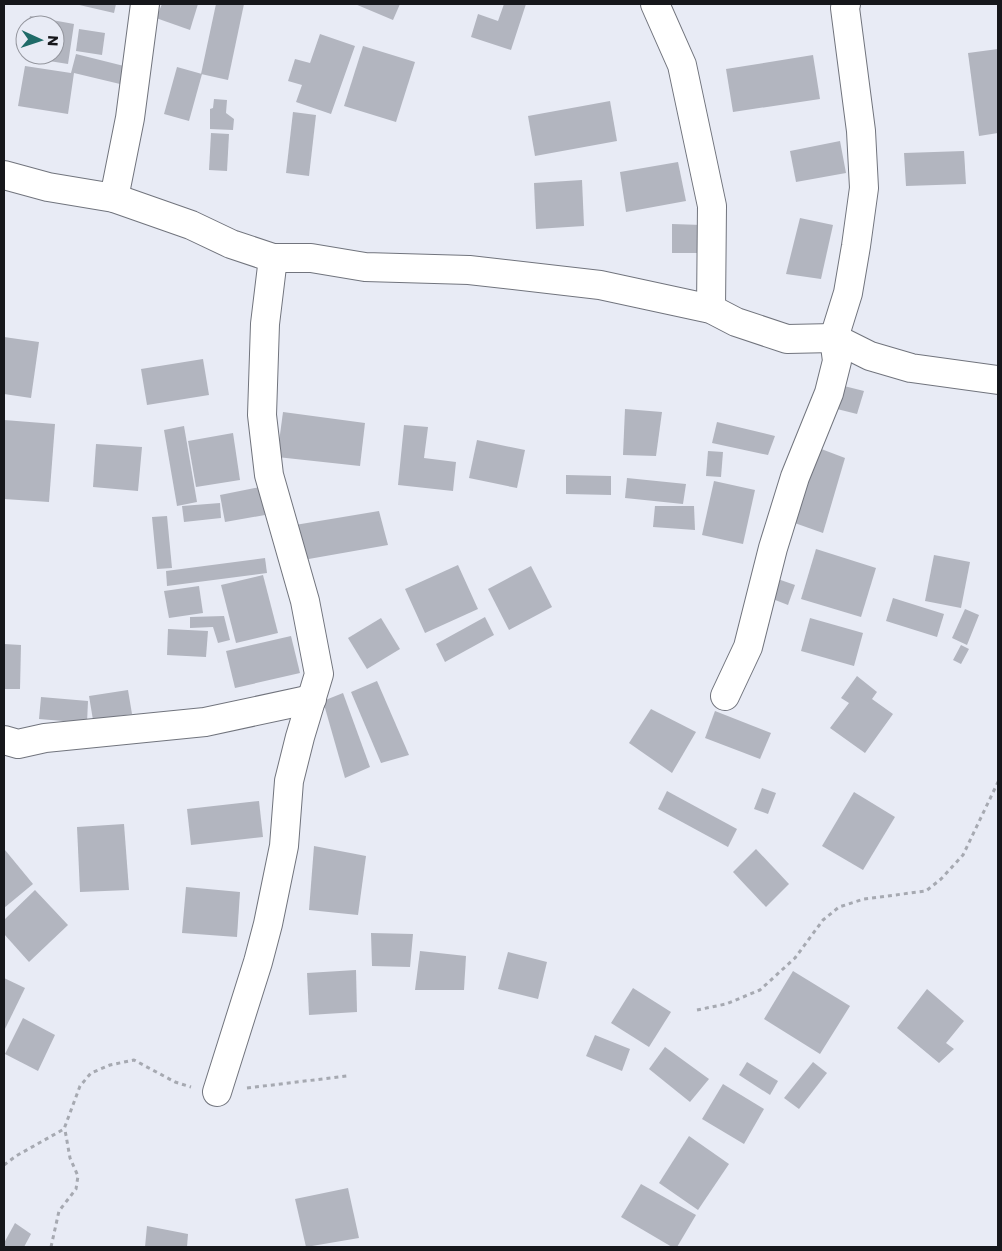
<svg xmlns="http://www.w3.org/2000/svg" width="1002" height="1251" font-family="Poppins,sans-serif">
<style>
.building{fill:#b2b5bf}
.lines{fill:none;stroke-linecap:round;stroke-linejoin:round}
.street-casing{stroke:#71747d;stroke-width:30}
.path{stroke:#a6a9b1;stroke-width:3;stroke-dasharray:4 4;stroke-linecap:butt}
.street{stroke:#fff;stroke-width:28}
</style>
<rect width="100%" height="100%" fill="#e8ebf5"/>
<!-- building -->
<g class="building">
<polygon points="75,4 116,4 114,13"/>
<polygon points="162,4 198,4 190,30 156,18"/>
<polygon points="216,4 244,4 228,80 201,74"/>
<polygon points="355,4 400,4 393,20"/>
<polygon points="504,4 526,4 511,50 471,37 478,14 498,21"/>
<polygon points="30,16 74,24 68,64 24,57 24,55 55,55 55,25 28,25"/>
<polygon points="79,29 105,33 102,55 76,51"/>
<polygon points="320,34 355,46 331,114 296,102 302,85 288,81 295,59 310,63"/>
<polygon points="363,46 415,62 396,122 344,106"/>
<polygon points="998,49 998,133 979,136 968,53"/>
<polygon points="76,54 124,66 120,84 74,73 68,114 18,106 25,66 71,73"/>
<polygon points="813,55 820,99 733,112 726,69"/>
<polygon points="177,67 202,74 189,121 164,114"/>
<polygon points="214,99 227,100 226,113 234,119 233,130 210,129 210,109 213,108"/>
<polygon points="610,101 617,141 535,156 528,116"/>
<polygon points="293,112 316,115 309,176 286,173"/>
<polygon points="211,133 229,134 227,171 209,170"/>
<polygon points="840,141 846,173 796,182 790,151"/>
<polygon points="964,151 966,184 906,186 904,153"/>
<polygon points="678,162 686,201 626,212 620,172"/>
<polygon points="582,180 584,226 536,229 534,183"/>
<polygon points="800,218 833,225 821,279 786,274"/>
<polygon points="672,224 702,225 702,253 672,253"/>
<polygon points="4,337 39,342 31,398 4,394"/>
<polygon points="203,359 209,395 147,405 141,369"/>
<polygon points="844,386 864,391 857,414 837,409"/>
<polygon points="625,409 662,412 656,456 623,455"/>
<polygon points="283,412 365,423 360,466 277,457"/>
<polygon points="4,420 55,424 49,502 4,499"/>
<polygon points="717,422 775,436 768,455 712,443"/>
<polygon points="404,425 428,427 424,458 456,462 453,491 398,485"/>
<polygon points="184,426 197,502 177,506 164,430"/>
<polygon points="233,433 240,480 196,487 188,441"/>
<polygon points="477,440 525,450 517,488 469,478"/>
<polygon points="96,444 142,447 138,491 93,487"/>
<polygon points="816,447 845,458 823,533 789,521"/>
<polygon points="708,451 723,452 721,477 706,476"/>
<polygon points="566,475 611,476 611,495 566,494"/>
<polygon points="627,478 686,484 683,504 625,498"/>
<polygon points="714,481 755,490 743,544 702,535"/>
<polygon points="260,487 265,515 225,522 220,495"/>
<polygon points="220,503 221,518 184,522 182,506"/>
<polygon points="655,506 694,506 695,530 653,527"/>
<polygon points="379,511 388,545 303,560 295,525"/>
<polygon points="167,516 172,568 157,569 152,517"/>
<polygon points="816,549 876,568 861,617 801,599"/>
<polygon points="934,555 970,562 961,608 925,601"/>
<polygon points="265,558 267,573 167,586 166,571"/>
<polygon points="458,565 478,609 425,633 405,589"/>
<polygon points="531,566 552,607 509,630 488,589"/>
<polygon points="263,575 278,633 236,643 221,585"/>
<polygon points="772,577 795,585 788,605 765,596"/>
<polygon points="199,586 203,613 169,618 164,591"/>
<polygon points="893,598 944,614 937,637 886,621"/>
<polygon points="965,609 979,615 967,645 952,638"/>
<polygon points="224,616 230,640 218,643 213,627 190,628 190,617"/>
<polygon points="485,617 494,635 445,662 436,644"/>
<polygon points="381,618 400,649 367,669 348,638"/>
<polygon points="810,618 863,633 854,666 801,651"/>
<polygon points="168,629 208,631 206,657 167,655"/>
<polygon points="291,636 300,673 235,688 226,651"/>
<polygon points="4,644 21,645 20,689 4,689"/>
<polygon points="961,645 969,649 961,664 953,660"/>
<polygon points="857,676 877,692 872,699 893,714 865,753 830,728 849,703 841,698"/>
<polygon points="377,681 409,755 381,763 351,692"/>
<polygon points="128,690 132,714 93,720 89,696"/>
<polygon points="343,693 370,767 345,778 323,701"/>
<polygon points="41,697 88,701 87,723 39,719"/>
<polygon points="651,709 696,732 672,773 629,743"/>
<polygon points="715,711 771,733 760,759 705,738"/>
<polygon points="762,788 776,793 768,814 754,809"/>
<polygon points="667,791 737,829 728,847 658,809"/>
<polygon points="854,792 895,817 863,870 822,846"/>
<polygon points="259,801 263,837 191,845 187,809"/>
<polygon points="124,824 129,890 80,892 77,827"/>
<polygon points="314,846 366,856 358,915 309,910"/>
<polygon points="756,849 789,884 766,907 733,872"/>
<polygon points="5,850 33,884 4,908 4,851"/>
<polygon points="186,887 240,892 237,937 182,933"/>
<polygon points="35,890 68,925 29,962 4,934 4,920"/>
<polygon points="371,933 413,934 410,967 372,966"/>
<polygon points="420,951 466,956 464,990 415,990"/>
<polygon points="508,952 547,962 538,999 498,989"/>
<polygon points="356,970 357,1012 309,1015 307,973"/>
<polygon points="793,971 850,1006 820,1054 764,1019"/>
<polygon points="4,978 25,988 4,1031"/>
<polygon points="633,988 671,1012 649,1047 611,1023"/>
<polygon points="927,989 964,1021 946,1043 954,1049 939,1063 897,1028"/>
<polygon points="23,1018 55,1035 38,1071 5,1054"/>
<polygon points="595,1035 630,1049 622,1071 586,1056"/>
<polygon points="665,1047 709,1079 690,1102 649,1069"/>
<polygon points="747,1062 778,1081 770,1095 739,1075"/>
<polygon points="813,1062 827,1073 799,1109 784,1098"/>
<polygon points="723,1084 764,1109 744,1144 702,1119"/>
<polygon points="689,1136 729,1164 698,1210 659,1183"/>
<polygon points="641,1184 696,1215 677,1247 672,1247 621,1217"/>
<polygon points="348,1188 359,1238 306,1247 295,1199"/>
<polygon points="15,1223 31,1234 24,1247 4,1247 4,1243"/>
<polygon points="147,1226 188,1234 187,1247 145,1247"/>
</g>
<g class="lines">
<!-- street casing -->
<g class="street-casing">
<g id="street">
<polyline points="655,4 682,65 712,206 711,309"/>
<polyline points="4,175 48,187 114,198 191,225 231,244 273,258 311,258 365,267 469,270 600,285 711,309 736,322 787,339 834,338 870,356 911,368 998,380"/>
<polyline points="114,198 130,118 145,4"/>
<polyline points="725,696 748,647 773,548 795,477 829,393 837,361 834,338 848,293 856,246 864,188 861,131 845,8 846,4"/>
<polyline points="4,740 18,744 45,738 205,722 312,699"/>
<polyline points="217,1092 258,962 268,924 284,846 289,781 300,737 319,674 305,601 269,475 262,415 265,324 273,258"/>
</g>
</g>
<!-- path -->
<g class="path">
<polyline points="697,1010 726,1004 760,990 795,958 823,920 839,907 864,899 926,891 941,879 963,855 998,782"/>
<polyline points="247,1088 347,1076"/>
<polyline points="4,1165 16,1156 64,1129 80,1086 91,1073 110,1065 134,1060 175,1082 191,1087"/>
<polyline points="51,1247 59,1211 76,1189 78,1176 70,1158 65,1130"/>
</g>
<!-- street -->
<use href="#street" class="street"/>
</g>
<!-- border -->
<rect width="1002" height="1251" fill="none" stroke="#16171b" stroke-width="10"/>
<!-- north arrow -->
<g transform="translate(40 40) rotate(93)"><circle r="24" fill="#e8ebf5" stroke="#94969e"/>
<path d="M0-4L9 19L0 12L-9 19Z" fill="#1f6b68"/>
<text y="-8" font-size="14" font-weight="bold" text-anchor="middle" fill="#16171b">N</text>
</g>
</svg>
